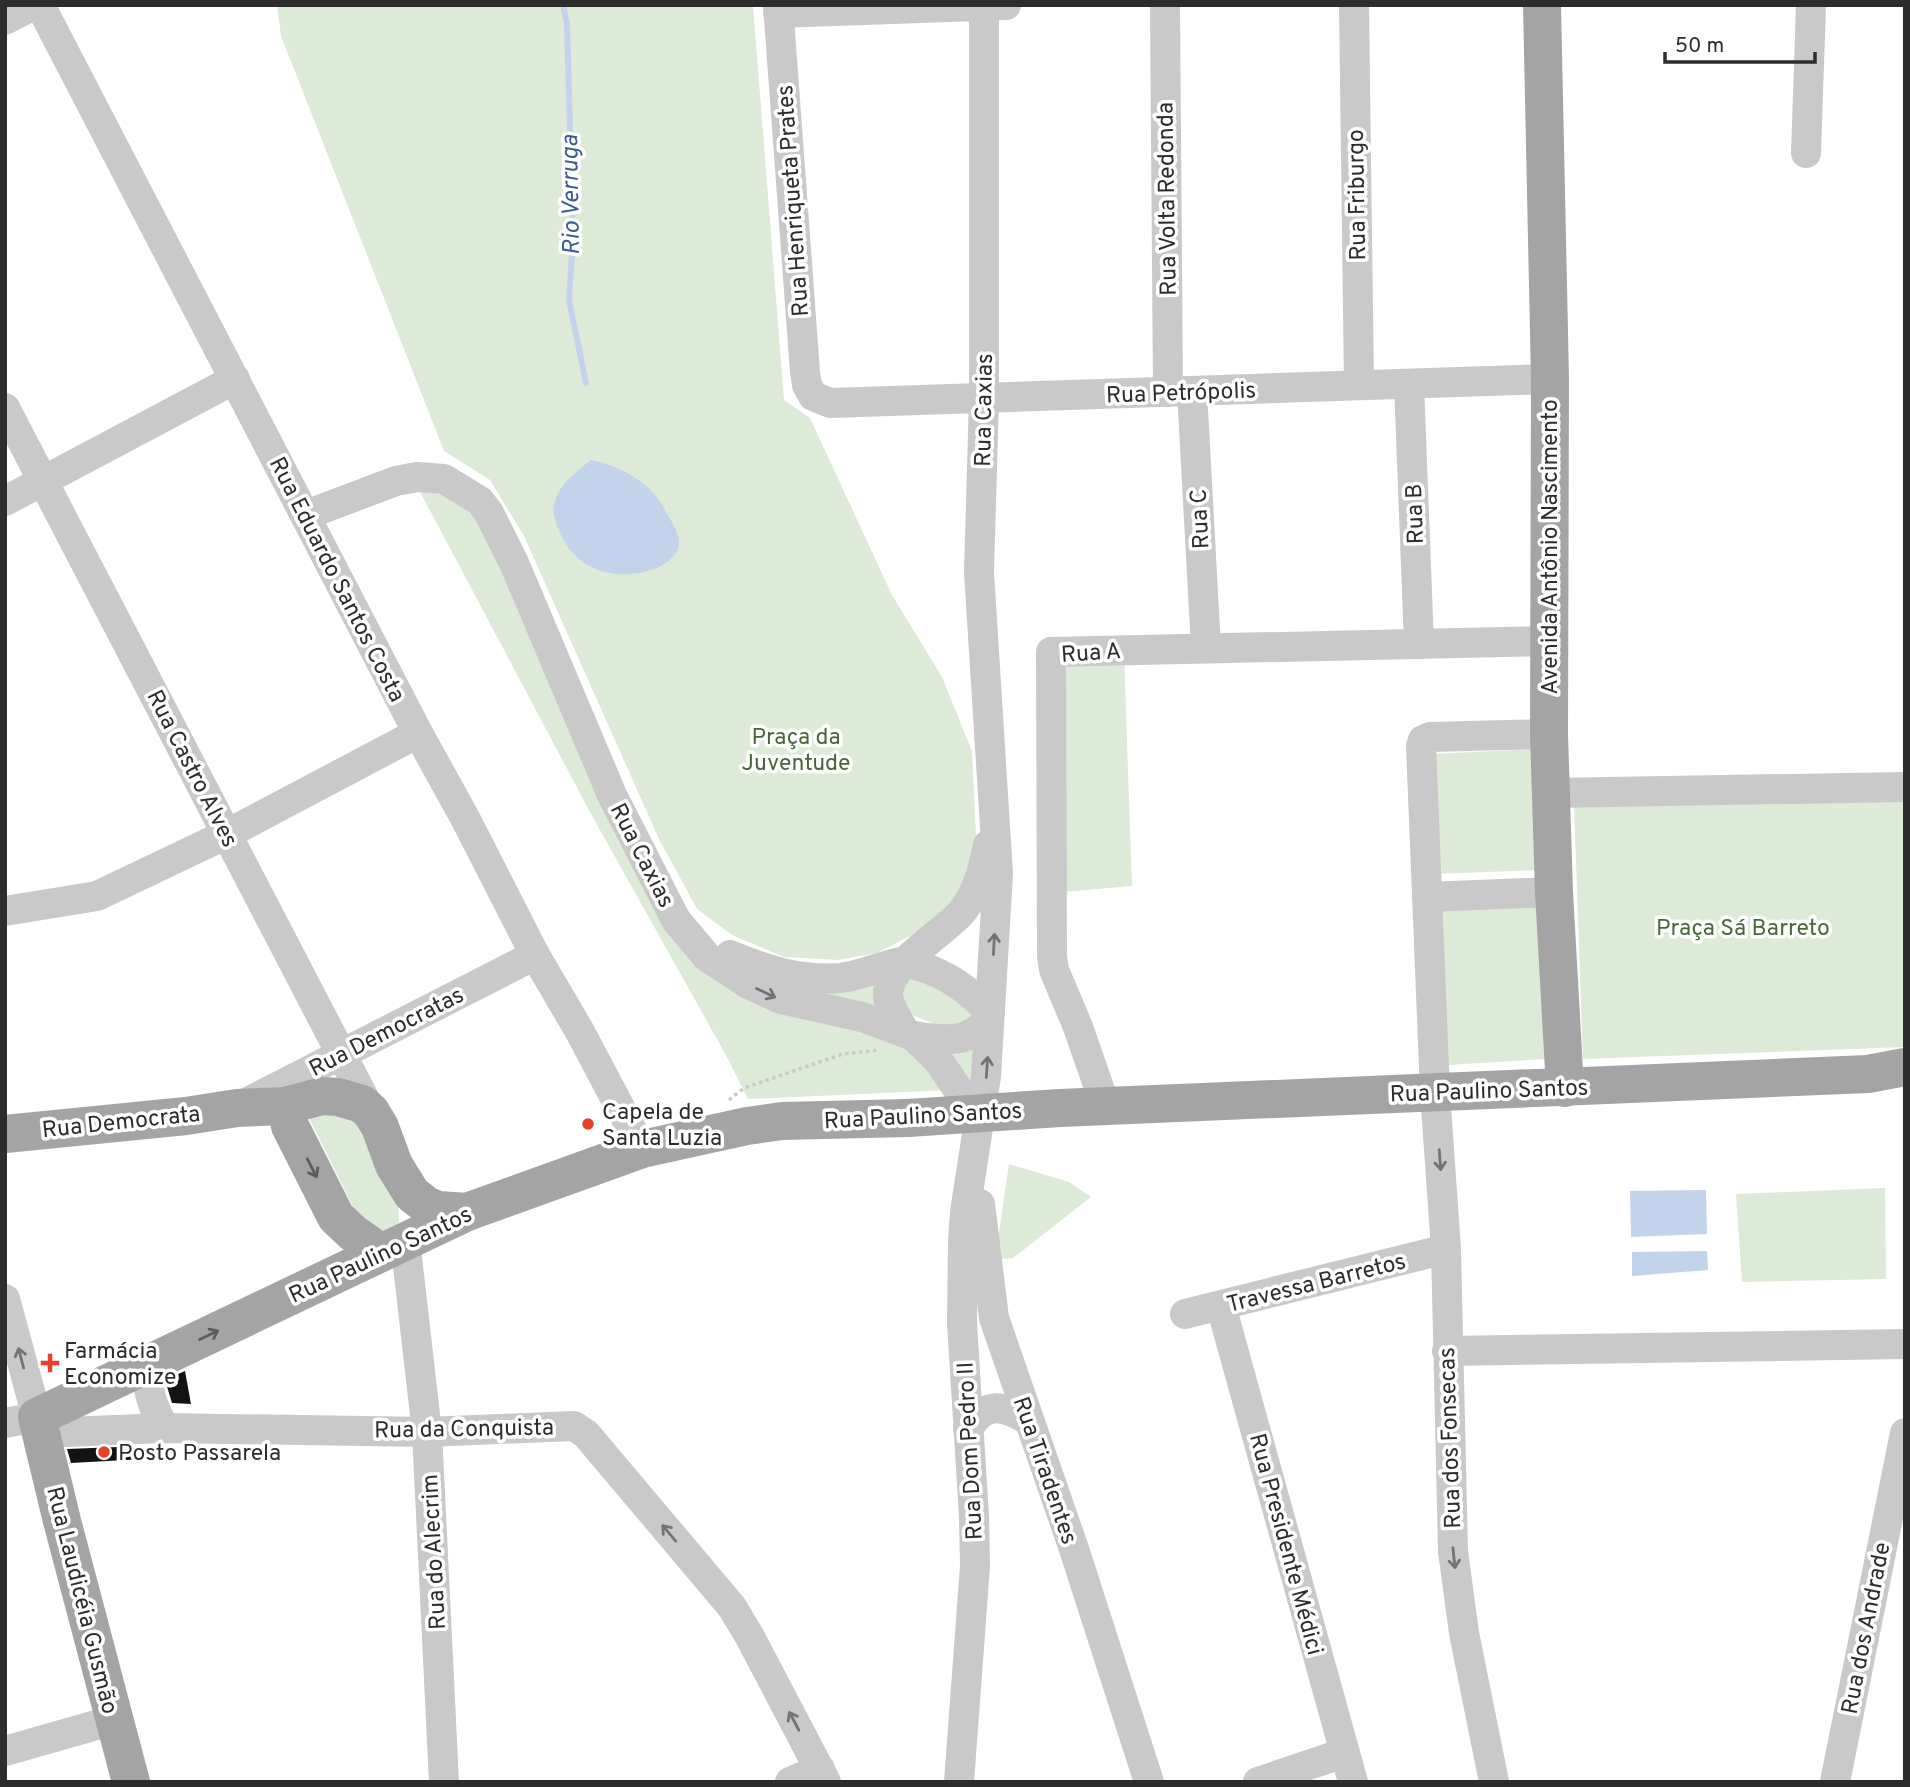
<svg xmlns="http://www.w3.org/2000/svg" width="1910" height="1787" font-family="Overpass,sans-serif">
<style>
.green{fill:#deead8}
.water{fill:#c3d3eb}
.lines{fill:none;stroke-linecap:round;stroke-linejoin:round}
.stream{stroke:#c3d3eb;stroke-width:6}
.building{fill:#131313}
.path{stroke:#c9c9c9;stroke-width:3.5;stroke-dasharray:3.5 3.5;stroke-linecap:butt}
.minor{stroke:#c9c9c9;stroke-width:30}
.major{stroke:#a4a4a4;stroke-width:38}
.major-bridge{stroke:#a4a4a4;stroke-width:38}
.oneway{stroke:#737373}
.oneway2{stroke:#5c5c5c}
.poi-dot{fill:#e94128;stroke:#fff;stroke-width:2.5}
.labels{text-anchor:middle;stroke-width:7;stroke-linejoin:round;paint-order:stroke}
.street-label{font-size:23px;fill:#2c2c2c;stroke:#fff}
.park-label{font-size:23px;fill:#456839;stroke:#fff}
.poi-label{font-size:23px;fill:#2c2c2c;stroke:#fff;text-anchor:start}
.water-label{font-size:24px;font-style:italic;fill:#395c8f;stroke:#fff}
</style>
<rect width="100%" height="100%" fill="#fff"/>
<g class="green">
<path d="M277 5H753L784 400 810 418 892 595 942 677 972 751 977 857 964 890 946 909 910 936 877 953 838 960 784 957 732 935 697 909 659 839 524 536 490 480 444 451 281 36Z"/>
<path d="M418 488 434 489 468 506 483 525 690 949 895 1032 950 1090 748 1099 727 1057 591 814Z"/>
<path d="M1124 653 1132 886 1064 892V665Z"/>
<path d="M1536 749 1540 870 1435 874 1430 754Z"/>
<path d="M1905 798V1047L1583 1059 1574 805Z"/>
<path d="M1538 905 1546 1059 1448 1065 1439 910Z"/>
<path d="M913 966 978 1008 972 1020 947 1029 914 1016 897 1002Z"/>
<path d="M755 971H877L879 1009 827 996Z"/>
<path d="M972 1043 978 1092 944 1046Z"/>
<path d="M310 1113 361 1115C379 1150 401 1185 399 1226L383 1236 353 1207 310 1120Z"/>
<path d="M1009 1164 1069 1182 1091 1197 1013 1258 995 1259Z"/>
<path d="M1885 1188 1886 1279 1742 1282 1736 1194Z"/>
</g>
<g class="water">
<path d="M591 460C618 465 651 482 664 508 669 518 679 531 679 542 679 553 670 561 661 566 625 583 579 575 561 535 557 526 552 515 554 505 558 485 576 472 591 460Z"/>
<path d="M1706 1190 1707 1234 1631 1237 1630 1191Z"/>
<path d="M1707 1251 1708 1270 1632 1276V1252Z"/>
</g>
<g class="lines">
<path class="stream" d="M563 5 567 24 573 236 569 300 586 383"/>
</g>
<g class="building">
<path d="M185 1371 191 1404 172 1403 165 1380Z"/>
<path d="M143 1446 144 1459 71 1463 67 1449Z"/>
</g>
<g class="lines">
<path class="path" d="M729 1100 744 1088 843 1054 879 1050"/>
<g class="minor">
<path d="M40 5 418 733 465 818 535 955 579 1030 642 1149"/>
<path d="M778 5 805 372 807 385 813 396 830 403 1550 379"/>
<path d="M1165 5 1168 392"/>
<path d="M1354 5 1359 385"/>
<path d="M778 13 1006 5"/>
<path d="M5 20 34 5"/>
<path d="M1806 153 1811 5"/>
<path d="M1409 384 1419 644"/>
<path d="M1192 391 1206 648"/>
<path d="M5 408 375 1119"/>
<path d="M5 501 235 379"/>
<path d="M306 515 396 481 417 477 444 479 480 501 489 513 514 563 612 795 676 920 707 957 748 984 781 999 862 1017 913 1036 938 1060 980 1122"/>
<path d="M1551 793 1905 787"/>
<path d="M1427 897 1554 892"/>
<path d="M5 911 97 896 227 834 418 733"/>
<path d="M730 955C766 970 800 981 840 978 860 976 878 967 897 963 905 961 911 964 919 966 949 975 968 990 990 1012"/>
<path d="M905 1032C899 1021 887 1005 888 992 892 962 940 935 960 914 977 895 983 869 988 845"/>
<path d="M913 1036C946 1040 965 1045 989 1020"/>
<path d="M1105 1105 1078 1027 1054 970 1052 956 1051 652 1549 641"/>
<path d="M240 1106 535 955"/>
<path d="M980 1204 994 1318 1074 1549 1149 1782"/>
<path d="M405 1240 427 1432 444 1782"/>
<path d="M5 1299 37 1417 5 1423"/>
<path d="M1221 1306 1353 1782"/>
<path d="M1185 1314 1446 1249"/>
<path d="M1447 1351 1905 1344"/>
<path d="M147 1365C147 1390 152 1407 165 1428"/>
<path d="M968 1429C985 1401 1002 1405 1028 1420"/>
<path d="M41 1433 165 1428 427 1432 574 1426 586 1434 732 1607 750 1637 826 1782"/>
<path d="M5 1751 114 1720"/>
<path d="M790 1782 820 1769"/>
<path d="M959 1782 975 1566 974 1516 962 1323 963 1242 965 1212 986 1076 998 874 979 572 984 399V5"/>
<path d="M1258 1782 1344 1753"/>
<path d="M1494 1782 1464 1633 1453 1551 1446 1249 1435 1092 1421 746 1423 740 1430 737 1549 734"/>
<path d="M1835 1782 1905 1433"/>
</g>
<g class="major">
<path d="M1542 5 1550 379 1549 734 1554 892 1565 1088"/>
<path d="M285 1106 290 1126 336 1217 353 1233 380 1252"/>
<path d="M1060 1108 1868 1074 1905 1067"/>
<path d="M5 1134 186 1116 237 1108 285 1106 322 1096 338 1097 362 1104 371 1112 380 1127 394 1165 412 1194 426 1205 438 1210 467 1212"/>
<path d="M131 1782 62 1521 37 1417 467 1212 642 1149 747 1126 782 1121 908 1118"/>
</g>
<path class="major-bridge" d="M908 1118 1060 1108"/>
</g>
<defs><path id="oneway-shaft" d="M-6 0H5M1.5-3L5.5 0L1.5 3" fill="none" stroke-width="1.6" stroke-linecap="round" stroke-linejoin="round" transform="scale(1.75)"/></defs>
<g class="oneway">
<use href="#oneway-shaft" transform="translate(994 944) rotate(-87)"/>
<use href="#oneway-shaft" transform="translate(766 993) rotate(25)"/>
<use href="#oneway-shaft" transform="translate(987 1067) rotate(-86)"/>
<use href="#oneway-shaft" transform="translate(1440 1160) rotate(86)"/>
<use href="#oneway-shaft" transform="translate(21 1358) rotate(-105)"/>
<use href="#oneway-shaft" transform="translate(669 1533) rotate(-130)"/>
<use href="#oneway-shaft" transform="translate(1454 1558) rotate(84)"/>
<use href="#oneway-shaft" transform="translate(794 1721) rotate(-118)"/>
</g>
<g class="oneway2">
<use href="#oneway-shaft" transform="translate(312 1168) rotate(63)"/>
<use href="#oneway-shaft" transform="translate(209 1335) rotate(-26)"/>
</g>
<g class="poi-dot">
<circle cx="588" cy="1124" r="7"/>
<path d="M46.5 1352.5h7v7h7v7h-7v7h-7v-7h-7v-7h7z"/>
<circle cx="104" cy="1452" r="7"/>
</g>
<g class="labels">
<g class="street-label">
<text transform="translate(1356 195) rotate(-91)" y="8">Rua Friburgo</text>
<text transform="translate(1166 199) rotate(-91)" y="8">Rua Volta Redonda</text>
<text transform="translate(792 201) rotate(-94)" y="8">Rua Henriqueta Prates</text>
<text transform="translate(1181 392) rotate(-2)" y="8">Rua Petrópolis</text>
<text transform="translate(983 410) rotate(-89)" y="8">Rua Caxias</text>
<text transform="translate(1414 514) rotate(-92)" y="8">Rua B</text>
<text transform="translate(1199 519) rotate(-93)" y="8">Rua C</text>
<text transform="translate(1549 547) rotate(-90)" y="8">Avenida Antônio Nascimento</text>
<text transform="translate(338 579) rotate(63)" y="8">Rua Eduardo Santos Costa</text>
<text transform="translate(1091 652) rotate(-4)" y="8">Rua A</text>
<text transform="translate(193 768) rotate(63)" y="8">Rua Castro Alves</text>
<text transform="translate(643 855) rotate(63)" y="8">Rua Caxias</text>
<text transform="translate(386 1031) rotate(-27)" y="8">Rua Democratas</text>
<text transform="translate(1489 1090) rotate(-2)" y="8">Rua Paulino Santos</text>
<text transform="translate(923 1115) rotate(-3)" y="8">Rua Paulino Santos</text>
<text transform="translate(121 1121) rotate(-6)" y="8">Rua Democrata</text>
<text transform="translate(380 1254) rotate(-25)" y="8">Rua Paulino Santos</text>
<text transform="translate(1316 1282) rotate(-14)" y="8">Travessa Barretos</text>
<text transform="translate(464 1428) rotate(-1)" y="8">Rua da Conquista</text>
<text transform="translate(1449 1438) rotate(-92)" y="8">Rua dos Fonsecas</text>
<text transform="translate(969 1451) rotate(-93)" y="8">Rua Dom Pedro II</text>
<text transform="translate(1046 1470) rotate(71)" y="8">Rua Tiradentes</text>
<text transform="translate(1287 1544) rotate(75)" y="8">Rua Presidente Médici</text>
<text transform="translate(433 1552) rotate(-93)" y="8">Rua do Alecrim</text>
<text transform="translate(83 1600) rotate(76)" y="8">Rua Laudicéia Gusmão</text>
<text transform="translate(1865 1628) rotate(-79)" y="8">Rua dos Andrade</text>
</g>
<g class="park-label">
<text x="796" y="744">Praça da<tspan x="796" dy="26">Juventude</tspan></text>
<text x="1743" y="935">Praça Sá Barreto</text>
</g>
<g class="poi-label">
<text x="602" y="1119">Capela de<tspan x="602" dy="26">Santa Luzia</tspan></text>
<text x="64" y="1358">Farmácia<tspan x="64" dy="26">Economize</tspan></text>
<text x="118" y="1460">Posto Passarela</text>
</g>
<g class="water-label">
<text transform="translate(570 195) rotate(-91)" y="8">Rio Verruga</text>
</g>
</g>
<rect width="1910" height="1787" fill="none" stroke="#2c2c2c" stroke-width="14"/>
<path d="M1665 52v10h150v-10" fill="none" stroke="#2c2c2c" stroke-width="3.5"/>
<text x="1675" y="52" font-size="21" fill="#2c2c2c" stroke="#ffffff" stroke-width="5" paint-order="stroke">50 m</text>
</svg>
